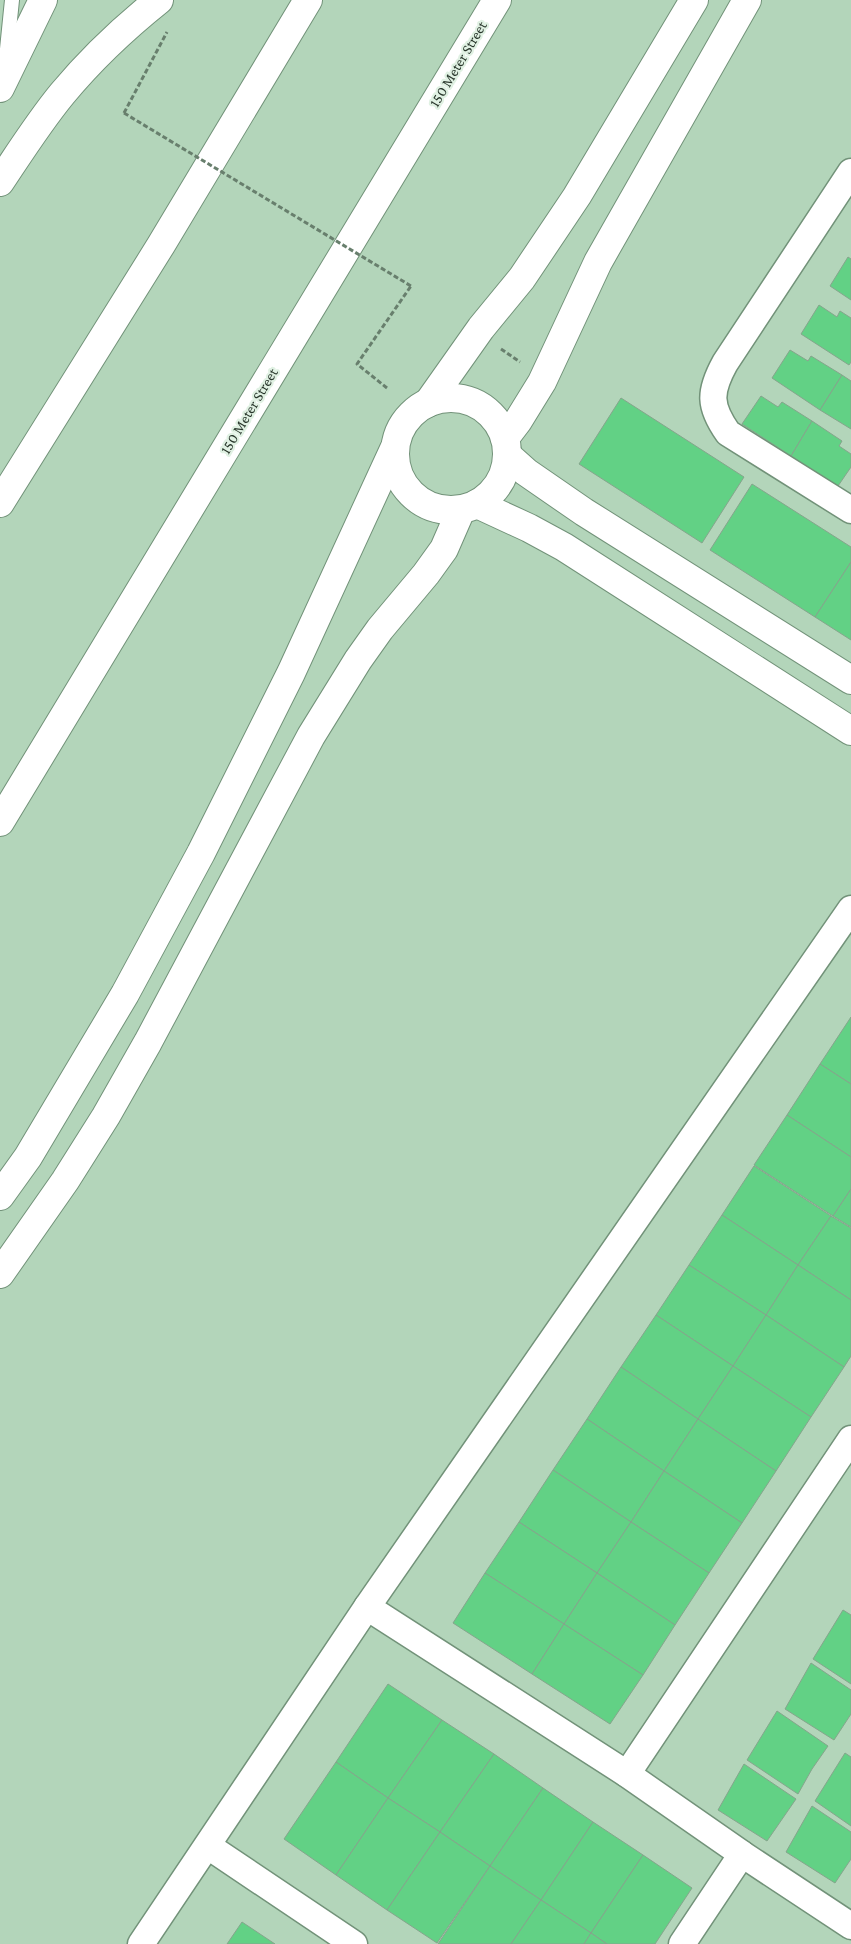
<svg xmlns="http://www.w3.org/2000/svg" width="851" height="1944" font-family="'Crimson Pro',serif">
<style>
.building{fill:#62d185;stroke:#85a58c}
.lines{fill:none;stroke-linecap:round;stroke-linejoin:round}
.lane-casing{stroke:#729279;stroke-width:16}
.street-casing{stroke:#729279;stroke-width:29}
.secondary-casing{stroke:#729279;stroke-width:30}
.highway-casing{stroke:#729279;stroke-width:30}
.path{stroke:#687f6d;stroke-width:3;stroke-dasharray:5 2.5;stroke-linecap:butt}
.lane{stroke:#fff;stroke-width:14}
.street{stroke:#fff;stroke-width:26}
.secondary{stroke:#fff;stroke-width:28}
.highway{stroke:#fff;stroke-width:28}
.path-bridge{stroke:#687f6d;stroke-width:3;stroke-dasharray:5 2.5;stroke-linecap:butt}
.labels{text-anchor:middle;stroke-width:4.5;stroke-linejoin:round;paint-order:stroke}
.street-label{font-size:15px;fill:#27352a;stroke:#e0f1e3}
</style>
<rect width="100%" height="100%" fill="#b3d5ba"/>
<g class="building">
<path d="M848 257 851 259V300L830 286Z"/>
<path d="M819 305 837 317 840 311 851 318V362L849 365 801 334Z"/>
<path d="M790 350 808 361 811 356 842 375 820 410 772 378Z"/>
<path d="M842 375 851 381V429L820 410Z"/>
<path d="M761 396 778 407 782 402 812 421 791 456 742 424Z"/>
<path d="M621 398 744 477 702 543 579 464Z"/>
<path d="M812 421 842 441 839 446 851 454V467L838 486 791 456Z"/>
<path d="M752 484 851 547V562L815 617 710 550Z"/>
<path d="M851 562V640L815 617Z"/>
<path d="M851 1017V1084L820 1064Z"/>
<path d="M820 1064 851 1084V1157L787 1115Z"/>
<path d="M787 1115 851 1157V1189L833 1216 754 1165Z"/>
<path d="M754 1166 831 1216 798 1265 722 1215Z"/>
<path d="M851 1189V1227L833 1216Z"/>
<path d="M722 1215 798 1265 766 1315 689 1265Z"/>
<path d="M831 1216 851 1228V1300L798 1265Z"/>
<path d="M689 1265 766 1315 733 1366 656 1315Z"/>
<path d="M798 1265 851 1300V1356L844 1367 766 1315Z"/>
<path d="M656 1315 733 1366 698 1419 621 1367Z"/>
<path d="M766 1315 844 1367 811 1417 733 1366Z"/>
<path d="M733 1366 811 1417 776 1471 698 1419Z"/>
<path d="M621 1367 698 1419 664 1471 587 1419Z"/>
<path d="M587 1419 664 1471 631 1522 553 1470Z"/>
<path d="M698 1419 776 1471 742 1523 664 1471Z"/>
<path d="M553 1470 631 1522 597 1573 519 1522Z"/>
<path d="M664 1471 742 1523 709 1573 631 1522Z"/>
<path d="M519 1522 597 1573 564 1624 485 1573Z"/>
<path d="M631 1522 709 1573 675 1625 597 1573Z"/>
<path d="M485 1573 564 1624 532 1674 453 1623Z"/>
<path d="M597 1573 675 1625 643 1675 564 1624Z"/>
<path d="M843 1610 851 1615V1684L813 1659Z"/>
<path d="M564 1624 643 1675 610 1724 532 1674Z"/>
<path d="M811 1663 851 1690V1714L834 1740 785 1709Z"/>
<path d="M388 1684 442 1720 388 1798 336 1762Z"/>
<path d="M777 1711 828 1746 812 1769 798 1794 747 1760Z"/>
<path d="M442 1720 494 1754 440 1832 388 1798Z"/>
<path d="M845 1753 851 1757V1826L815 1801Z"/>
<path d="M494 1754 543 1788 490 1866 440 1832Z"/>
<path d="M336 1762 388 1798 336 1875 284 1839Z"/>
<path d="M744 1764 796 1799 767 1841 718 1810Z"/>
<path d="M543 1788 593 1822 541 1900 490 1866Z"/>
<path d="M388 1798 440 1832 387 1910 336 1875Z"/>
<path d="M812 1806 851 1832V1859L835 1883 786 1852Z"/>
<path d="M593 1822 643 1855 591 1933 541 1900Z"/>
<path d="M440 1832 490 1866 437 1943 387 1910Z"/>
<path d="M643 1855 692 1888 655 1944H607L591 1933Z"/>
<path d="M490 1866 541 1900 511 1944H438Z"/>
<path d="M541 1900 591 1933 584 1944H511Z"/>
<path d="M242 1922 275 1944H227Z"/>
<path d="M591 1933 607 1944H584Z"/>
</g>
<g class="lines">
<g class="lane-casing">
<path id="lane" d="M6 59 12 0"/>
</g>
<g class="street-casing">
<g id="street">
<path d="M851 172 725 363C709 392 709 406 728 433L851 510"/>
<path d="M367 1607 627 1774 742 1854 851 1926"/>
<path d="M627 1774 851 1439"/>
<path d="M208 1846 354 1944"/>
<path d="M141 1944 367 1607 851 909"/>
<path d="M682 1944 742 1854"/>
</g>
</g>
<g class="secondary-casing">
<g id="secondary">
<path d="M0 88 43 0"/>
<path d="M0 182C20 152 39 122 62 94 91 59 124 28 159 0"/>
<circle cx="451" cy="454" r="56"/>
<path d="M428 403 481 328 522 278 577 196 694 0"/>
<path d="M505 438 518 421 542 382 598 262 747 0"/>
<path d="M507 455 526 472 584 512 851 680"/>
<path d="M477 504 529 528 564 547 851 731"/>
<path d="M0 1196 28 1157 125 994 201 853 291 673 394 449"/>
<path d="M0 1274 65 1181 106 1116 148 1042 311 736 358 660 380 629 426 574 444 549 461 510"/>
</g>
</g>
<g class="highway-casing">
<g id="highway">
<path d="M0 503 161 245 308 0"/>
<path d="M0 822 497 0"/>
</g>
</g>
<g class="path">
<path d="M124 113 167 32"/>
<path d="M501 349 520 362"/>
<path d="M387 388 357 364 411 286"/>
</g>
<use href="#lane" class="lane"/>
<use href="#street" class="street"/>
<use href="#secondary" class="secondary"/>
<use href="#highway" class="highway"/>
<path class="path-bridge" d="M124 113 411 286"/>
</g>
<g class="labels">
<g class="street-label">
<text transform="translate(458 64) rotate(-59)" y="5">150 Meter Street</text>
<text transform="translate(249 411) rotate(-59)" y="5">150 Meter Street</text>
</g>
</g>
</svg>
